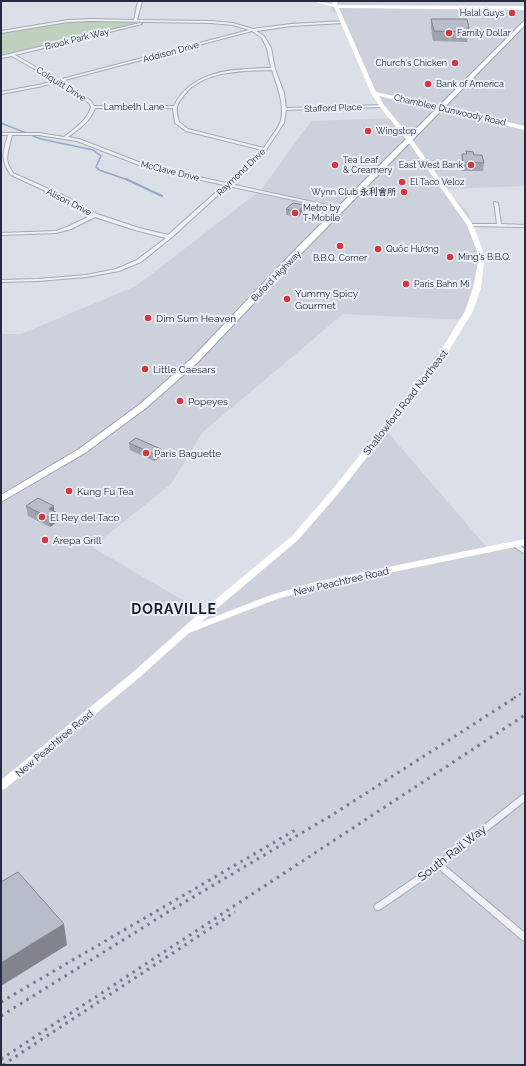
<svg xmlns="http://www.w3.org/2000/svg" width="526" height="1066" font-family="Raleway,'Noto Sans SC',sans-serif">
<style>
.built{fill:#cdd1dc}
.green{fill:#bfd1bc}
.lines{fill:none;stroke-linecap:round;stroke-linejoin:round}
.stream-far1{stroke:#93a9ca;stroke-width:1.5}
.stream{stroke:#93a9ca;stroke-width:2}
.street-casing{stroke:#a4a9b4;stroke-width:2}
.primary-casing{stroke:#9aa2b3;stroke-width:2}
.street{fill:#eef0f5;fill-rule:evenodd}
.secondary{fill:#fff;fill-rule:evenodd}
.primary{fill:#fff;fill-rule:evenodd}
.rail-far1{stroke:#747c91;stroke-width:2.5;stroke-dasharray:2 4;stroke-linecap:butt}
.rail{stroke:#747c91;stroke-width:3;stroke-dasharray:2.5 5;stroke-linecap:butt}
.wall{fill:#9ea3ae}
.shaded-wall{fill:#81848d}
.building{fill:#b8bdca;stroke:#81848d}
.poi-dot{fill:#d63640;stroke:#eaeef5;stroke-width:1.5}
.labels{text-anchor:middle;stroke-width:4;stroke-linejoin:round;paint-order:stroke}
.far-poi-label{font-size:9px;fill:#242b3e;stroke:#eaeef5;text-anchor:start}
.far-street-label{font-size:9px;fill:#242b3e;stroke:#eaeef5}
.poi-label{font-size:10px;fill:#242b3e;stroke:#eaeef5;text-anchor:start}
.street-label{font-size:10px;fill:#242b3e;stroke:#eaeef5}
.near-street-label{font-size:12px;fill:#242b3e;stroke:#eaeef5}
.district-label{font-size:14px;font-weight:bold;letter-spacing:1px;fill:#171d2e;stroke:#eaeef5}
</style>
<rect width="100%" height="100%" fill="#dbdfe7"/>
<path class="built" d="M317 1H525V186L445 189 468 212 480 257 467 320 343 314 203 432 171 484 92 547 191 605 190 617 196 620 300 530 385 429 490 551 525 540V1065H1V334H21L136 286 261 190 311 121 392 118 374 93 345 21 331 10V6Z"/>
<path class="green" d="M85 21 133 22 131 26 1 56V33L64 22Z"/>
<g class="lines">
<path class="stream-far1" d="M1 123 41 139 93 150 101 156 96 167 99 170 128 180"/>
<path class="stream" d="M126 179 162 196"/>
<g class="street-casing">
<g id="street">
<path d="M138 1H142L137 20 211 21 233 23 253 29 291 24 344 21V23H343L291 26 256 31 264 36 271 48 275 69 284 93 286 108 382 105 384 106 383 107 286 110 284 123 266 150 230 184 341 208 343 209 341 210 228 186 171 238 141 262 119 271 86 277 38 281 1 282V280L38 279 86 275 116 269 137 260 166 238 135 230 95 217 71 229 56 233 1 235V233L56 231 67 227 92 215 67 201 11 175C0 159 3 153 8 135H1V133H39L64 137C75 128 87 121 91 107L89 103 57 82 38 87 1 94V92L38 85 55 81 12 56 1 58V56L140 23 142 24 15 55 58 80 249 30 233 25 211 23 91 21 68 22 1 33V31L68 20 91 19 134 20ZM252 31 262 38 267 48 271 68C235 69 192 69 174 106H94L91 101 61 81ZM272 70C277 86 286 107 280 123 277 130 268 141 264 148L188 129 179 122C178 118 176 112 177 107 178 102 182 98 185 94 205 70 243 71 272 70ZM95 108H173L175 123 186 131 262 150 226 183 149 166 79 139 68 137C79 129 90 122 95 108ZM12 135H39L77 141 147 168 224 185 168 235 139 228 97 214 71 199 13 173 8 164 7 159 8 151Z"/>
<path d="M494 202 498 203 501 224 525 225V227L468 226V225L470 224H497Z"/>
<path d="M515 543 525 549V554L513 546 512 545Z"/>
<path d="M525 794V801L444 865 525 933V941L522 940 439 869 381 909 378 910 375 909 374 907 375 905 436 863 522 795Z"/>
</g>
</g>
<g class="primary-casing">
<path id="primary" d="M525 20V25L295 260 197 363 146 408 85 453 1 502V495L79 449 140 404 191 359 289 256Z"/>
</g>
<use href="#street" class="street"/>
<path class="secondary" d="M312 1 333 4 332 1H336L338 5 525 6V10L339 8 376 92 525 126V130L379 96 384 105 411 138 473 225 483 251 484 262 481 288 473 311 440 365 338 494 298 540 201 622 271 595 315 582 525 539V545L316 588 277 599 189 633 140 677 5 789 1 790V780L132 673 203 610 292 536 332 490 434 362 465 311 473 288 478 262 477 251 467 225 407 140 380 107 371 93 334 7Z"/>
<use href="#primary" class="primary"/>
<path class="rail-far1" d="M514 698 525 691"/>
<g class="rail">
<path d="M1 1002 297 829"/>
<path d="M1 1016 168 912 332 815 516 697"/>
<path d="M1 1059 525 715"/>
<path d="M3 1065 235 912"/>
</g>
</g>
<g class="wall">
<path d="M431 19 469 28 467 42 433 41 431 28Z"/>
<path d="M466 151 474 155 484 163 483 171H462L461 163 462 154H466Z"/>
<path d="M286 209 304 211 298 217 286 215Z"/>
<path d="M129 443 162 456 154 461 130 450Z"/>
<path d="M26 506 54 511 57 522 50 527 28 516Z"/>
</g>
<g class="shaded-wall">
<path d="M304 205V211L298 217V212Z"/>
<path d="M161 449 162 456 154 461V454Z"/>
<path d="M54 506V513L56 512 57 522 50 527 48 517 49 509Z"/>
<path d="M64 924 67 945 1 986V963Z"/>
</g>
<g class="building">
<path d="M431 19H467L469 28H467L468 32 434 31Z"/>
<path d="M466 151 473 152 474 155H482L484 163 463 162 462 154H467Z"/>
<path d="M293 203 304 205 298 212 286 209Z"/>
<path d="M136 438 161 449 154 454 129 443Z"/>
<path d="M38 498 54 506 49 509 56 512 48 517 26 506Z"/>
<path d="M18 872 64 924 1 963V882Z"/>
</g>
<g class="poi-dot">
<circle cx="512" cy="13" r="4"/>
<circle cx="449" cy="33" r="4"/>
<circle cx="455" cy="63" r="4"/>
<circle cx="428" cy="84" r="4"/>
<circle cx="368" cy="131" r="4"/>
<circle cx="335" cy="165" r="4"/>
<circle cx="471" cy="165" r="4"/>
<circle cx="402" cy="182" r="4"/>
<circle cx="404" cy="192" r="4"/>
<circle cx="295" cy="213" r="4"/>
<circle cx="340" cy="246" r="4"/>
<circle cx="378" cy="249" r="4"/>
<circle cx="450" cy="257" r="4"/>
<circle cx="406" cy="284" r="4"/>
<circle cx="287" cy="299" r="4"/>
<circle cx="148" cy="318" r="4"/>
<circle cx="145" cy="369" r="4"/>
<circle cx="180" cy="401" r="4"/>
<circle cx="146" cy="453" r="4"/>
<circle cx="69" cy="491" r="4"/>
<circle cx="42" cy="517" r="4"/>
<circle cx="45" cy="540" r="4"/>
</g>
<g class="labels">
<g class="far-poi-label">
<text x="504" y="16" text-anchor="end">Halal Guys</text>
<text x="457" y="36">Family Dollar</text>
<text x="447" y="66" text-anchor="end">Church's Chicken</text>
<text x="436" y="87">Bank of America</text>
<text x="376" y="134">Wingstop</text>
<text x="343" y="163">Tea Leaf<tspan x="343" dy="10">&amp; Creamery</tspan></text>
<text x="463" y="168" text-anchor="end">East West Bank</text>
<text x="410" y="185">El Taco Veloz</text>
<text x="396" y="195" text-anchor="end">Wynn Club 永利會所</text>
<text x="303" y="211">Metro by<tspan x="303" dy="10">T-Mobile</tspan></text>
<text x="386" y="252">Quốc Hương</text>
<text x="458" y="260">Ming's B.B.Q.</text>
<text x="340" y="261" text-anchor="middle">B.B.Q. Corner</text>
<text x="414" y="287">Paris Bahn Mi</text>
</g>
<g class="far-street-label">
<text transform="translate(77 39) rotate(-14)" y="3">Brook Park Way</text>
<text transform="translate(171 52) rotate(-15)" y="3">Addison Drive</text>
<text transform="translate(61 84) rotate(32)" y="3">Colquitt Drive</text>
<text x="134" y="110">Lambeth Lane</text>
<text transform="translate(333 108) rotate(-2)" y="3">Stafford Place</text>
<text transform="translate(450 110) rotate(13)" y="3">Chamblee Dunwoody Road</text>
<text transform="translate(170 171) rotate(14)" y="3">McClave Drive</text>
<text transform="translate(241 172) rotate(-44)" y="3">Raymond Drive</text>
<text transform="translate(69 202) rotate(27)" y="3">Alison Drive</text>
<text transform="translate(276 276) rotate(-46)" y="3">Buford Highway</text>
</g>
<g class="poi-label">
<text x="295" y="297">Yummy Spicy<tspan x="295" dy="12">Gourmet</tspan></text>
<text x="156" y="322">Dim Sum Heaven</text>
<text x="153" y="373">Little Caesars</text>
<text x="188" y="405">Popeyes</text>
<text x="154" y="457">Paris Baguette</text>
<text x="77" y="495">Kung Fu Tea</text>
<text x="50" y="521">El Rey del Taco</text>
<text x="53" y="544">Arepa Grill</text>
</g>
<g class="street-label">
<text transform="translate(405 402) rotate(-52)" y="4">Shallowford Road Northeast</text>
<text transform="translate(341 581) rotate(-13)" y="4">New Peachtree Road</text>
<text transform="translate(54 743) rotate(-40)" y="4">New Peachtree Road</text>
</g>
<g class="near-street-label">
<text transform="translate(452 853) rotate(-38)" y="4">South Rail Way</text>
</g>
<g class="district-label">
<text x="174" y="614">DORAVILLE</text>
</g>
</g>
<rect width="526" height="1066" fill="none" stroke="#242b3e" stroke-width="4"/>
</svg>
